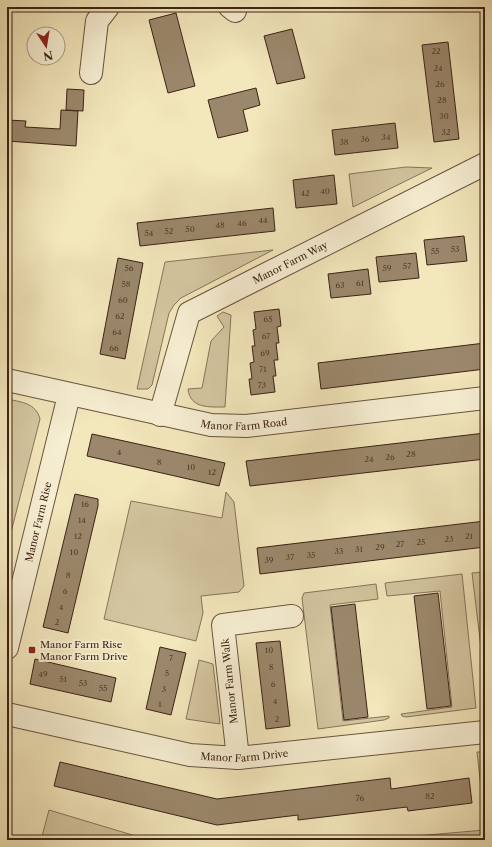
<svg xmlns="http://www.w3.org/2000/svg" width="492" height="847" font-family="'Libre Caslon Text',serif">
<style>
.green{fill:#d4c6a0;stroke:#88745a}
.building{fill:#9b886c;stroke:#3c2215}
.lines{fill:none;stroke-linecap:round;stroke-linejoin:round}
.minor-casing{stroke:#6a533f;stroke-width:24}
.minor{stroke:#f7efd3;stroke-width:22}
.poi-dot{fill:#8f2418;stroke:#f7efd3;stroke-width:1.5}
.labels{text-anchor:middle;stroke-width:4;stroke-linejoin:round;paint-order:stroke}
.number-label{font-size:8px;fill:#543c2b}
.street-label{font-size:10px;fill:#3c2215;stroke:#f7efd3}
.poi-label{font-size:10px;fill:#3c2215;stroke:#f7efd3;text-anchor:start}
</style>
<rect width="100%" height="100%" fill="#f3e7bc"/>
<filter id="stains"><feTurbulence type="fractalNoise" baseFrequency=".005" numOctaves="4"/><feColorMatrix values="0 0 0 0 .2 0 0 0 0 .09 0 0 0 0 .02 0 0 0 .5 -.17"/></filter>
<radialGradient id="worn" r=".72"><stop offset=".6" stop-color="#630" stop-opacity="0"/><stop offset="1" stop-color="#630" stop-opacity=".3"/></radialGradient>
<g class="green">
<path d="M406 167 432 168 353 207 349 174Z"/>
<path d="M273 250 181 298 174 305 169 313 152 385 148 389H137L165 262Z"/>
<path d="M223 312 231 315 225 407C210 407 190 409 188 389L202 388 211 341 224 327 217 316Z"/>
<path d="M7 399C21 402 36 403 40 419L7 548Z"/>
<path d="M226 492 234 502 244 586 239 592 201 596 203 613 196 641 104 619 131 501 222 518Z"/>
<path d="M485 572V681L472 573Z"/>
<path d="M462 574 476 708 406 717 402 716 401 714 452 707 440 591 387 596 385 583Z"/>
<path d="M376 584 378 599 330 605 343 721 389 716V718L384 720 318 729 302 598 304 593Z"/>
<path d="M199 660 213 664 220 724 186 719Z"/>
<path d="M477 752H485V828V825Z"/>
<path d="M49 810 149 840H41Z"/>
<path d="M485 830V840H369Z"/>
</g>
<g class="building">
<path d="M176 13 195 86 168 93 149 20Z"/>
<path d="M292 29 305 78 277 84 264 36Z"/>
<path d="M448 42 459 139 434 142 422 45Z"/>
<path d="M256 88 260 105 243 110 248 131 218 138 208 100Z"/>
<path d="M67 89 84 90 83 111 66 110Z"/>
<path d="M61 110 78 111 76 146 7 141V120L26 121 25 127 60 129Z"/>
<path d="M395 123 398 148 335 155 332 130Z"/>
<path d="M334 175 337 204 296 208 293 180Z"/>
<path d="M273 208 275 231 140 246 137 223Z"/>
<path d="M464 236 467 261 427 265 424 240Z"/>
<path d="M416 253 419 278 379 282 376 257Z"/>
<path d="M118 258 143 263 125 359 100 354Z"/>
<path d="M368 269 371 294 331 298 328 274Z"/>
<path d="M279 309 281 326 277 327 279 343H276L278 360H274L276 376H273L275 392 251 395 249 379H252L250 363 254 362 252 346H255L253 330 256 329 254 312Z"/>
<path d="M485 343V369L321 389 318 363Z"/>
<path d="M485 433V459L250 486 246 461Z"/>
<path d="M92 434 225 463 219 486 87 456Z"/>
<path d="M75 494 98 499V506L68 633 43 627Z"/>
<path d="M485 521V547L260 574 257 548Z"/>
<path d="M438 593 451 706 427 709 414 596Z"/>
<path d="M355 604 368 717 344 720 331 607Z"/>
<path d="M280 641 290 726 266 729 256 643Z"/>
<path d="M160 647 186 653 171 715 146 709Z"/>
<path d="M35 659 116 678 111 702 30 684Z"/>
<path d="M60 762 217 799 390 778 391 789 469 778 472 803 408 811 407 807 298 820V815L217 825 54 786Z"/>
</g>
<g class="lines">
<g class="minor-casing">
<g id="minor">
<path d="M230 7 235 11"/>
<path d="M91 73 97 21 108 7"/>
<path id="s1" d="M7 380 211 425 246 426 485 398"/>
<path id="s2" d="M160 415 189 313 485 164"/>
<path id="s3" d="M7 648 69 395"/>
<path id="s4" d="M7 714 190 755 238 758 485 732"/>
<path d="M238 758 223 625 292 616"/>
</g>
</g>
<use href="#minor" class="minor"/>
</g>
<rect class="poi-dot" x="28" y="646" width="8" height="8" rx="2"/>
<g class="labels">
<g class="number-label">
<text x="436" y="54">22</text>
<text x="438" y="71">24</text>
<text x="440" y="87">26</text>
<text x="442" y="103">28</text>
<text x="444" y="119">30</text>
<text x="446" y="135">32</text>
<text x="386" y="140">34</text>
<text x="365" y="142">36</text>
<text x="344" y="145">38</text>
<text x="325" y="194">40</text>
<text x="305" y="196">42</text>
<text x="263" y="223">44</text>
<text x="242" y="226">46</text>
<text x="220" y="228">48</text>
<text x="190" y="232">50</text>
<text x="169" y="234">52</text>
<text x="149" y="236">54</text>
<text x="455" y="252">53</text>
<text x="435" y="254">55</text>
<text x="407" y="269">57</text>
<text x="129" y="271">56</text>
<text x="387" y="271">59</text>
<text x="360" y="286">61</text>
<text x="126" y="287">58</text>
<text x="340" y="288">63</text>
<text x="123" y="303">60</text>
<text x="120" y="319">62</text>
<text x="268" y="322">65</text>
<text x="117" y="335">64</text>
<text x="266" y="339">67</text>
<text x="114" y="351">66</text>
<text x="265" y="356">69</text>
<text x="263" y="372">71</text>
<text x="262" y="388">73</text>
<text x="119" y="455">4</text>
<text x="411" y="457">28</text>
<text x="390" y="460">26</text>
<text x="369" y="462">24</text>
<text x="159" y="465">8</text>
<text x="191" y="470">10</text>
<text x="212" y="475">12</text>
<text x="85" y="507">16</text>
<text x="82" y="523">14</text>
<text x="78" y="539">12</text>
<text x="469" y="539">21</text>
<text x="449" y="542">23</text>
<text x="421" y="545">25</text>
<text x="400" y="547">27</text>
<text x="380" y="550">29</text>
<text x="359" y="552">31</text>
<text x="339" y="554">33</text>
<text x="74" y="555">10</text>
<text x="311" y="558">35</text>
<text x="290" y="560">37</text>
<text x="269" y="563">39</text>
<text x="68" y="578">8</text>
<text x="65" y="594">6</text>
<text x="61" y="610">4</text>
<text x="57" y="625">2</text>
<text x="269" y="653">10</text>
<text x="171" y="661">7</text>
<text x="271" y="670">8</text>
<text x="167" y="676">5</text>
<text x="43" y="677">49</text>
<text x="63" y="682">51</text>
<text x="83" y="686">53</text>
<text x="273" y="687">6</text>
<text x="103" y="691">55</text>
<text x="164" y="692">3</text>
<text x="275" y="704">4</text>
<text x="160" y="707">1</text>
<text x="277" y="722">2</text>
<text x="430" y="799">82</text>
<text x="360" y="801">76</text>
</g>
<g class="street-label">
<text dy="4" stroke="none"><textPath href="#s2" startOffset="219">Manor Farm Way</textPath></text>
<text dy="4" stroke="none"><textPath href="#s1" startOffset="242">Manor Farm Road</textPath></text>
<text dy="4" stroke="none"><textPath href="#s3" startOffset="130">Manor Farm Rise</textPath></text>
<text transform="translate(229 681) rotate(-96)" y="4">Manor Farm Walk</text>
<text dy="4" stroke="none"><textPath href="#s4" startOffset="242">Manor Farm Drive</textPath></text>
</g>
<g class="poi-label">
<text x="40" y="648">Manor Farm Rise<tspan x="40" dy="12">Manor Farm Drive</tspan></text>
</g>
</g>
<rect width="492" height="847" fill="none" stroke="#f3e7bc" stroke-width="24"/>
<rect x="8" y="8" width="476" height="831" fill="none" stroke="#3c2215" stroke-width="2"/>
<rect x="12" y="12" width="468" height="823" fill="none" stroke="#3c2215"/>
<g transform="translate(46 46) rotate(168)"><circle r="19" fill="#f7efd3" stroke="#ac9d87"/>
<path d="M0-3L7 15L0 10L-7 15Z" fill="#8f2418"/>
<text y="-6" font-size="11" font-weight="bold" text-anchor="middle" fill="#3c2215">N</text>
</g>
<rect width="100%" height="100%" filter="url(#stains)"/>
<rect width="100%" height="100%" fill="url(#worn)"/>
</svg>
